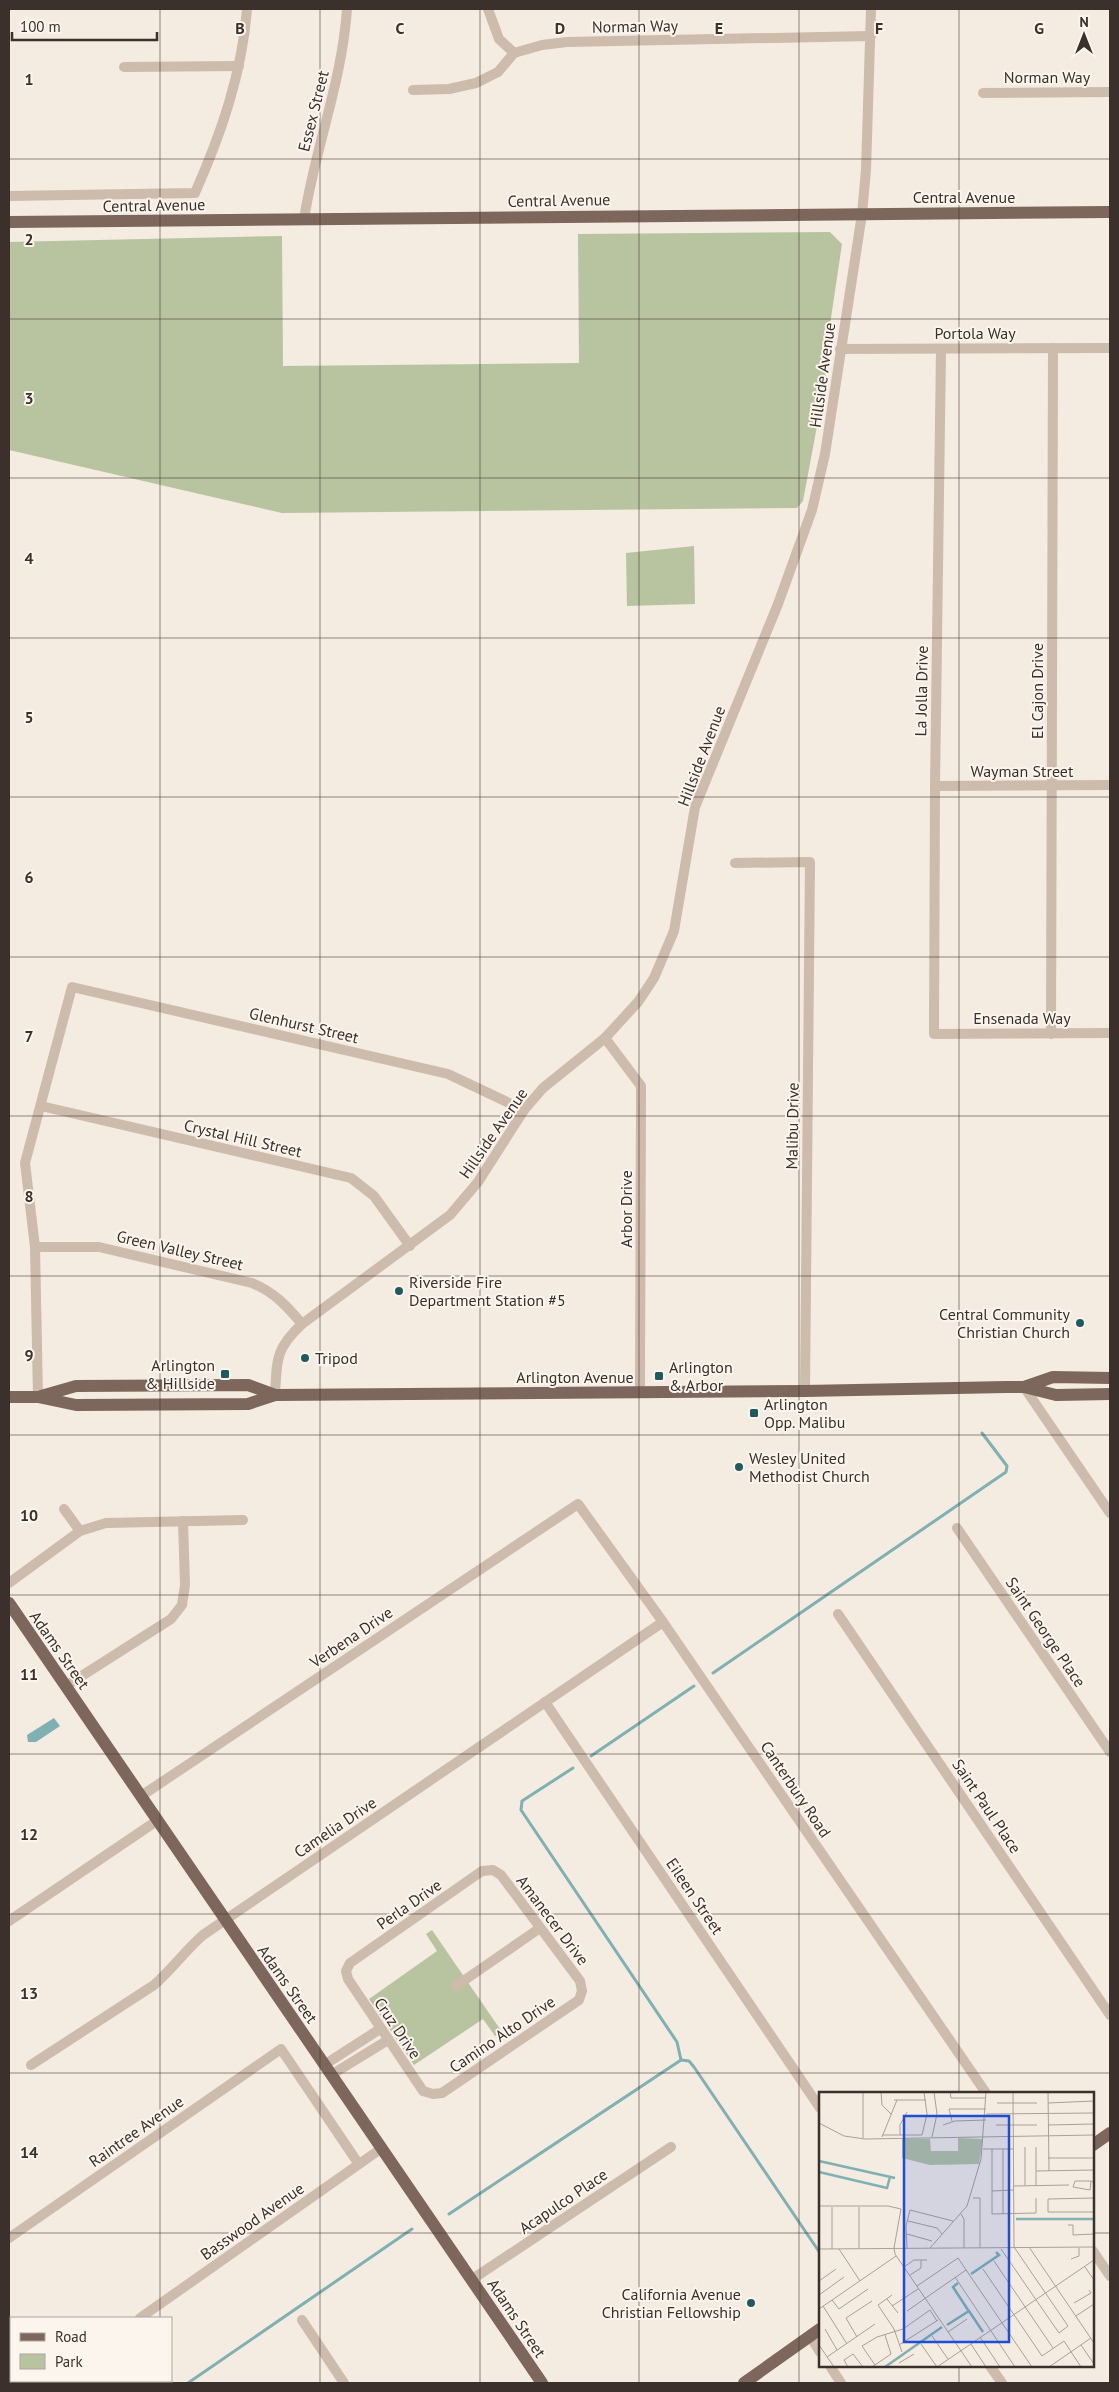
<svg xmlns="http://www.w3.org/2000/svg" width="1119" height="2392" font-family="'PT Sans',sans-serif">
<style>
.green{fill:#b8c4a0}
.water{fill:#7fb0b2}
.lines{fill:none;stroke-linecap:round;stroke-linejoin:round}
.stream{stroke:#7fb0b2;stroke-width:3}
.minor{stroke:#cdbbac;stroke-width:10}
.major{stroke:#7d675c;stroke-width:12}
.grid{fill:none;stroke:#3b302b;stroke-width:1;stroke-opacity:0.55}
.poi-dot{fill:#1f5a5e;stroke:#fbf5ee;stroke-width:2}
.labels{text-anchor:middle;stroke-width:4;stroke-linejoin:round;paint-order:stroke}
.street-label{font-size:16px;fill:#3b302b;stroke:#fbf5ee}
.poi-label{font-size:16px;fill:#3b302b;stroke:#fbf5ee;text-anchor:start}
.inset-river{fill:none;stroke:#7fb0b2;stroke-width:2.5}
.inset-road{fill:none;stroke:#aaa098;stroke-width:1}
.view{fill:#1d4ed8;fill-opacity:0.15;stroke:#1d4ed8;stroke-width:2.5}
.inset-edge{fill:none;stroke:#3b302b;stroke-width:2.5}
.grid-label{font-size:16px;text-anchor:middle;font-weight:bold;fill:#3b302b;stroke:#fbf5ee;stroke-width:4;stroke-linejoin:round;paint-order:stroke}
</style>
<rect width="100%" height="100%" fill="#f4ebe1"/>
<g class="green">
<path d="M830 232 842 244 824 365 826 378 803 501 797 508 282 513 9 450V242L282 236 283 366 579 363 578 234Z"/>
<path d="M694 546 695 604 627 606 626 553Z"/>
<path d="M432 1930 502 2032 495 2036 483 2019 414 2065 369 1999 437 1951 426 1934Z"/>
</g>
<path class="water" d="M54 1718 60 1726 36 1742H28L27 1735Z"/>
<g class="lines">
<g class="stream">
<path d="M713 1673 1006 1472 1007 1466 982 1433"/>
<path d="M591 1756 694 1686"/>
<path d="M573 1768 522 1801 521 1810 677 2042 681 2060"/>
<path d="M449 2214 681 2060 689 2061 694 2067 820 2253"/>
<path d="M188 2383 412 2229"/>
</g>
<g class="minor">
<path d="M488 9 499 39 514 53"/>
<path d="M124 67 239 66"/>
<path d="M413 90 449 89 476 83 498 72 514 53 542 45 567 42 871 36"/>
<path d="M983 93 1110 92"/>
<path d="M9 196 195 193C221 134 242 74 247 9"/>
<path d="M304 219C315 148 342 82 347 9"/>
<path d="M840 349 1110 348"/>
<path d="M941 349 935 786 934 1034 1110 1033"/>
<path d="M935 786 1110 785"/>
<path d="M735 863 810 862 805 1391"/>
<path d="M1051 1034 1053 348"/>
<path d="M605 1038 641 1086 640 1393"/>
<path d="M41 1106 351 1178 374 1196 410 1246"/>
<path d="M35 1247H99L252 1283C274 1292 287 1306 302 1324"/>
<path d="M1024 1387 1110 1513"/>
<path d="M275 1395C277 1360 275 1349 302 1324L450 1215 478 1182 524 1110 543 1088 605 1038 638 1002 654 978 674 931 695 807 778 604 812 510 825 454 862 214 866 170 871 9"/>
<path d="M38 1397 35 1247 25 1163 72 987 448 1074 524 1110"/>
<path d="M64 1509 80 1531"/>
<path d="M957 1528 1110 1752"/>
<path d="M9 1583 80 1531 106 1523 243 1520"/>
<path d="M838 1614 1110 2015"/>
<path d="M66 1686 171 1619 182 1605 185 1585 183 1521"/>
<path d="M545 1702 820 2108"/>
<path d="M141 1796 578 1504 663 1622 986 2093"/>
<path d="M493 1870 501 1875 580 1981 582 1991 579 2000 442 2093 433 2094 423 2091 348 1979 346 1971 350 1963 482 1871Z"/>
<path d="M9 1921 158 1820"/>
<path d="M456 1986 540 1928"/>
<path d="M31 2065 154 1985C171 1970 185 1951 203 1935L663 1622"/>
<path d="M324 2065 380 2029"/>
<path d="M331 2075 388 2040"/>
<path d="M9 2238 281 2049 358 2163"/>
<path d="M1093 2251 1110 2276"/>
<path d="M471 2280 671 2147"/>
<path d="M140 2318 382 2148"/>
<path d="M302 2320 344 2383"/>
<path d="M810 2336 820 2352"/>
<path d="M830 2366 841 2383"/>
<path d="M990 2366 1002 2383"/>
<path d="M47 2383 50 2381"/>
</g>
<g class="major">
<path d="M9 222 1110 212"/>
<path d="M1024 1387 1056 1395 1110 1394"/>
<path d="M41 1396 76 1386 248 1385 275 1395"/>
<path d="M9 1397H38L76 1405 248 1404 275 1395 805 1391 1006 1387H1024L1053 1377 1110 1378"/>
<path d="M9 1603 542 2383"/>
<path d="M1093 2145 1110 2133"/>
<path d="M744 2383 820 2329"/>
</g>
</g>
<path class="grid" d="M160 9V2318M320 9V2383M480 9V2383M639 9V2383M799 9V2383M959 9V2093M9 159H1110M9 319H1110M9 478H1110M9 638H1110M9 797H1110M9 957H1110M9 1116H1110M9 1276H1110M9 1435H1110M9 1595H1110M9 1754H1110M9 1914H1110M9 2073H1110M9 2233H820M1093 2233H1110M959 2366V2383M160 2381V2383"/>
<g class="poi-dot">
<circle cx="399" cy="1291" r="5"/>
<circle cx="1080" cy="1323" r="5"/>
<circle cx="305" cy="1358" r="5"/>
<rect x="220" y="1369" width="10" height="10" rx="2.5"/>
<rect x="654" y="1371" width="10" height="10" rx="2.5"/>
<rect x="749" y="1408" width="10" height="10" rx="2.5"/>
<circle cx="739" cy="1467" r="5"/>
<circle cx="751" cy="2303" r="5"/>
</g>
<g class="labels">
<g class="street-label">
<text transform="translate(635 26) rotate(-1)" y="6">Norman Way</text>
<text x="1047" y="83">Norman Way</text>
<text transform="translate(313 111) rotate(-76)" y="6">Essex Street</text>
<text x="964" y="203">Central Avenue</text>
<text transform="translate(559 200) rotate(-1)" y="6">Central Avenue</text>
<text transform="translate(154 205) rotate(-1)" y="6">Central Avenue</text>
<text x="975" y="339">Portola Way</text>
<text transform="translate(822 375) rotate(-82)" y="6">Hillside Avenue</text>
<text transform="translate(921 691) rotate(-89)" y="6">La Jolla Drive</text>
<text transform="translate(1037 691) rotate(-90)" y="6">El Cajon Drive</text>
<text transform="translate(701 756) rotate(-69)" y="6">Hillside Avenue</text>
<text x="1022" y="777">Wayman Street</text>
<text x="1022" y="1024">Ensenada Way</text>
<text transform="translate(304 1025) rotate(13)" y="6">Glenhurst Street</text>
<text transform="translate(792 1126) rotate(-89)" y="6">Malibu Drive</text>
<text transform="translate(493 1133) rotate(-55)" y="6">Hillside Avenue</text>
<text transform="translate(243 1138) rotate(13)" y="6">Crystal Hill Street</text>
<text transform="translate(626 1209) rotate(-90)" y="6">Arbor Drive</text>
<text transform="translate(180 1250) rotate(13)" y="6">Green Valley Street</text>
<text x="575" y="1383">Arlington Avenue</text>
<text transform="translate(1046 1632) rotate(56)" y="6">Saint George Place</text>
<text transform="translate(351 1637) rotate(-34)" y="6">Verbena Drive</text>
<text transform="translate(60 1650) rotate(55)" y="6">Adams Street</text>
<text transform="translate(796 1789) rotate(56)" y="6">Canterbury Road</text>
<text transform="translate(987 1806) rotate(56)" y="6">Saint Paul Place</text>
<text transform="translate(335 1827) rotate(-34)" y="6">Camelia Drive</text>
<text transform="translate(695 1896) rotate(56)" y="6">Eileen Street</text>
<text transform="translate(409 1904) rotate(-35)" y="6">Perla Drive</text>
<text transform="translate(553 1920) rotate(53)" y="6">Amanecer Drive</text>
<text transform="translate(288 1984) rotate(55)" y="6">Adams Street</text>
<text transform="translate(398 2028) rotate(56)" y="6">Cruz Drive</text>
<text transform="translate(502 2034) rotate(-34)" y="6">Camino Alto Drive</text>
<text transform="translate(136 2131) rotate(-35)" y="6">Raintree Avenue</text>
<text transform="translate(563 2201) rotate(-34)" y="6">Acapulco Place</text>
<text transform="translate(252 2221) rotate(-35)" y="6">Basswood Avenue</text>
<text transform="translate(517 2318) rotate(56)" y="6">Adams Street</text>
</g>
<g class="poi-label">
<text x="409" y="1288">Riverside Fire<tspan x="409" dy="18">Department Station #5</tspan></text>
<text x="1070" y="1320" text-anchor="end">Central Community<tspan x="1070" dy="18">Christian Church</tspan></text>
<text x="315" y="1364">Tripod</text>
<text x="215" y="1371" text-anchor="end">Arlington<tspan x="215" dy="18">&amp; Hillside</tspan></text>
<text x="669" y="1373">Arlington<tspan x="669" dy="18">&amp; Arbor</tspan></text>
<text x="764" y="1410">Arlington<tspan x="764" dy="18">Opp. Malibu</tspan></text>
<text x="749" y="1464">Wesley United<tspan x="749" dy="18">Methodist Church</tspan></text>
<text x="741" y="2300" text-anchor="end">California Avenue<tspan x="741" dy="18">Christian Fellowship</tspan></text>
</g>
</g>
<g transform="translate(819 2092)">
<rect width="275" height="275" fill="#f4ebe1"/>
<path d="M139 46 164 47 160 72 111 73 83 66V47H111L112 59H139Z" fill="#b8c4a0"/>
<path class="inset-river" d="M0 69 76 86M0 80 68 96 71 85M197 127H275M152 182 180 163 177 160M139 191 134 195 149 218M128 233 150 219 164 240M66 275 123 235"/>
<path class="inset-road" d="M44 0V46M62 0 63 13 72 22M131 0 132 6H167M229 0 230 79M75 8H107M178 11H218M229 11 275 9M167 22 275 21M133 29 130 17H167M0 31 25 44 46 47 275 43M124 33 136 29 167 28M177 33H218M229 33 275 32M63 43H103L108 22 105 0M81 43V33L88 20M63 45 78 8M113 45 118 22 115 0M206 55V93M217 55V93M164 57H195M173 57V122L217 121V106M229 66H275M217 79 275 78M272 89 271 98 254 95 256 89H271L275 90M195 94 250 93M173 99 195 98M154 106H161V156M275 106 229 107V120H275M0 114H69L82 117 75 156M13 115V157M40 115V156M142 122 145 127V156M184 122V57M89 129 118 136 123 142M249 133H254V143L275 142M88 142 113 149M210 155 275 251M75 156 76 162 153 275M88 156 87 134 91 118 134 129M111 156 148 114 162 67 167 0M0 157 275 155M20 157 41 189M182 157 240 241 249 234 195 155 194 0M252 167 260 164V156M175 169 234 256M85 175 95 168H108M266 175 275 188M164 177 223 264 245 249 262 275M91 183 102 176V168M136 185 196 275M0 189 17 177M98 194 139 166 213 275M0 203 25 185M73 203 59 213 75 237 83 260M68 207 79 221M13 208 20 217 49 197M255 211 272 201 270 198M4 214 28 252M73 214 99 197M0 217 77 164M88 219 147 178M257 224 275 212M6 237 18 258M129 240 148 227M113 244 129 267M38 245 27 226 53 209M161 245 181 275M102 252 118 275M152 252 167 275M0 253 15 275M80 253 119 228M262 253 275 272M8 265 56 232M80 271 95 262M56 273 43 254 58 245 84 237 111 218 118 229M29 275 25 268 34 262 44 275M53 275 72 262 66 243M118 275 275 168M230 275 272 246"/>
<path class="view" d="M85 24H190V250H85Z"/>
<rect width="275" height="275" class="inset-edge"/>
</g>
<g class="grid-label">
<text x="240" y="34">B</text>
<text x="400" y="34">C</text>
<text x="560" y="34">D</text>
<text x="719" y="34">E</text>
<text x="879" y="34">F</text>
<text x="1039" y="34">G</text>
<text x="29" y="85">1</text>
<text x="29" y="245">2</text>
<text x="29" y="404">3</text>
<text x="29" y="564">4</text>
<text x="29" y="723">5</text>
<text x="29" y="883">6</text>
<text x="29" y="1042">7</text>
<text x="29" y="1202">8</text>
<text x="29" y="1361">9</text>
<text x="29" y="1521">10</text>
<text x="29" y="1680">11</text>
<text x="29" y="1840">12</text>
<text x="29" y="1999">13</text>
<text x="29" y="2158">14</text>
</g>
<rect width="1119" height="2392" fill="none" stroke="#3b302b" stroke-width="20"/>
<rect x="10" y="2317" width="162" height="65" fill="#fbf5ee" stroke="#aea6a0"/>
<rect x="20" y="2333" width="25" height="8" fill="#7d675c" stroke="#aea6a0"/>
<text x="55" y="2342" font-size="15" fill="#3b302b">Road</text>
<rect x="20" y="2354" width="25" height="15" fill="#b8c4a0" stroke="#aea6a0"/>
<text x="55" y="2367" font-size="15" fill="#3b302b">Park</text>
<g transform="translate(1084 35)" stroke="#fbf5ee" stroke-width="4" paint-order="stroke">
<path d="M0-4L9 19L0 12L-9 19Z" fill="#3b302b"/>
<text y="-8" font-size="14" font-weight="bold" text-anchor="middle" fill="#3b302b">N</text>
</g>
<path d="M12 32v8h145v-8" fill="none" stroke="#3b302b" stroke-width="2.5"/>
<text x="20" y="32" font-size="15" fill="#3b302b" stroke="#fbf5ee" stroke-width="4" paint-order="stroke">100 m</text>
</svg>
